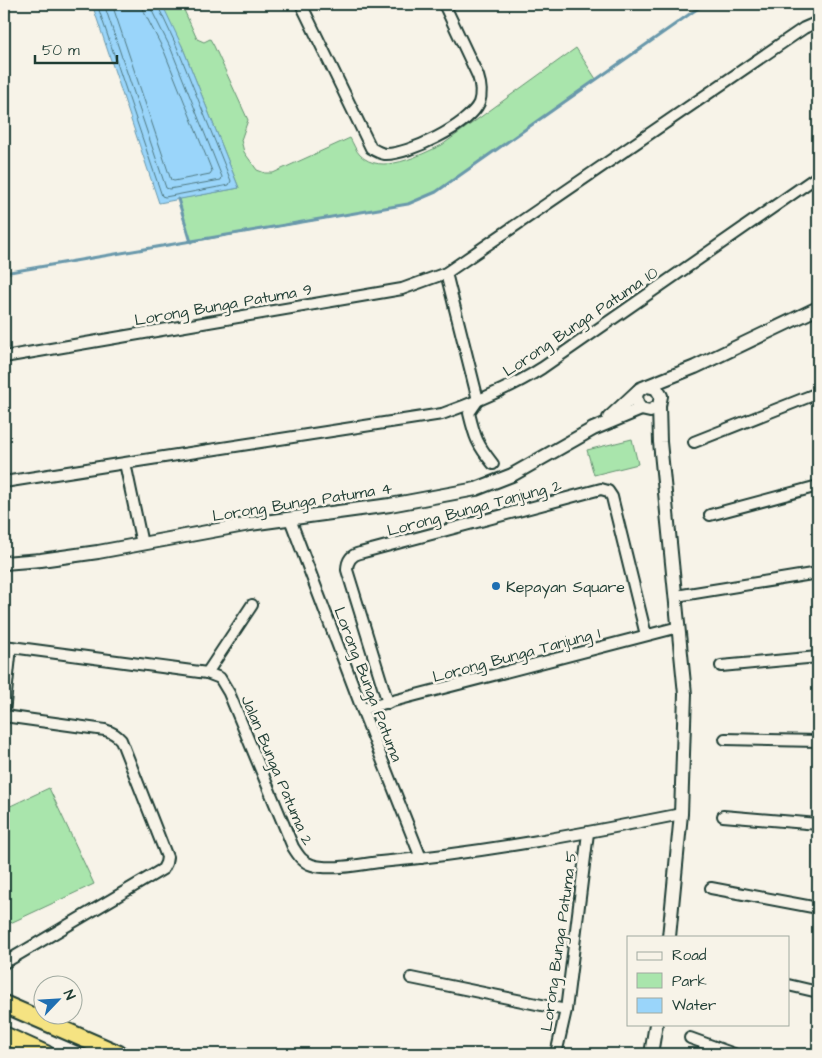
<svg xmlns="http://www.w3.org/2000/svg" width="822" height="1058" font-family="'Architects Daughter',sans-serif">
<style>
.green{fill:#a9e5ac;stroke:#649170}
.water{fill:#9ad5fa;stroke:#6998ab}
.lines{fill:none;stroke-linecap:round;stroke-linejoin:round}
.shore{stroke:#507a83;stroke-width:1}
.stream{stroke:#6998ab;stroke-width:3}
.minor-casing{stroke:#1f3d34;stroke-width:14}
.tertiary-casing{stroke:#1f3d34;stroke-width:16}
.trunk-casing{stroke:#1f3d34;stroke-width:20}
.minor{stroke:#f7f3e8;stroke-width:10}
.tertiary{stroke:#f7f3e8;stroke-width:12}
.trunk{stroke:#f5e382;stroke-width:16}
.poi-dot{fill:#1f6fb2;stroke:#f7f3e8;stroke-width:2}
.labels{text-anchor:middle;stroke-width:5;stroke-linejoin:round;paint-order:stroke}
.street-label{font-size:16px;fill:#1f3d34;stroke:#f7f3e8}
.poi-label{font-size:16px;fill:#1f3d34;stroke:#f7f3e8;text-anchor:start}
</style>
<rect width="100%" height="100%" fill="#f7f3e8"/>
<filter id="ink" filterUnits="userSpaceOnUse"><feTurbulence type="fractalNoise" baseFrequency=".02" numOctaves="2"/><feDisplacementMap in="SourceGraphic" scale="10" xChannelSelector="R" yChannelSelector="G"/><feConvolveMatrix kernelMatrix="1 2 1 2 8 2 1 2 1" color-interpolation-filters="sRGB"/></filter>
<g filter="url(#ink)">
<g class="green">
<path d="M159 4H184V10L197 39 204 42 210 39 214 46 248 120 241 140 244 152 257 170 265 173H273L350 138C353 143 356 151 360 155 381 176 420 155 442 145L576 48 596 79 436 192 408 204 191 242 178 199 239 188 182 46Z"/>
<path d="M632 439 638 464 594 475 587 450Z"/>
<path d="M49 788 94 884 4 926V809Z"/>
</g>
<path class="water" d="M92 4H159L164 8 182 46 239 188 159 203Z"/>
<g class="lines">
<g class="shore">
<path d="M97 4 162 196 165 197 229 185 231 181 177 47 157 4"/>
<path d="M104 4 166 188 169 189 221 180 222 177 171 49 151 9 150 4"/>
<path d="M112 4 171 180 174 181 210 174 212 171 164 51 144 12 143 4"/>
</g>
<g class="stream">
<path d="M178 199 191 242"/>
<path d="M4 273 408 204 436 192 704 4"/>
</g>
<g class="minor-casing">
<g id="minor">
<path d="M301 4 371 148C376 151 379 153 385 154 408 155 469 125 479 103 482 94 481 85 478 76L444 4"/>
<path d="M446 273 478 400 469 413C475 438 477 444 493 464"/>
<path d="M4 357 402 289 446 273 804 28 818 22"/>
<path d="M694 442 818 393"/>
<path d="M4 482 125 463"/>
<path d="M710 515 818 486"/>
<path d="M290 519 362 709 421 858"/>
<path d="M142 544 125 463 442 414C476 402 511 388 542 368L818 176"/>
<path d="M676 596 818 573"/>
<path d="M4 646 207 673 220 678 229 693 293 847C298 855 302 862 312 865 331 871 361 864 380 862 481 853 581 834 681 814"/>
<path d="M721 666 818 657"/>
<path d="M207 673 252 605"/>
<path d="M388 703 347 570C347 561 351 555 360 553L601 489 608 491 612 497 646 635"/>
<path d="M362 709 679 627"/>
<path d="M4 713 11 647"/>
<path d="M4 716 105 730C112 732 116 734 121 740L167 857 166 863 163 869 4 963"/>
<path d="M725 739 818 741"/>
<path d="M723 816 818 824"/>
<path d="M711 888 818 908"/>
<path d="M411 978 566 1010"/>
<path d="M788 985 818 992"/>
<path d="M690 1038 734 1054"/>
<path d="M556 1054 566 1010 588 833"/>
</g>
</g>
<g class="tertiary-casing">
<g id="tertiary">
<path d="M647 386 656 388 661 396 659 406 650 411 641 409 637 404 636 394 640 389 695 367 818 308"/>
<path d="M659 406 660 442 685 694 681 814 669 937"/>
<path d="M609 418 638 391"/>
<path d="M4 563 41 560 98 552 250 524 390 505 476 489 512 475 593 429 641 409"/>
<path d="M651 1054 656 1024"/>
</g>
</g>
<g class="trunk-casing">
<g id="trunk">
<path d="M4 1004 119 1054"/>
<path d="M4 1035 46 1054"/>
</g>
</g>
<use href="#minor" class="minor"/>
<use href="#tertiary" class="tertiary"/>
<use href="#trunk" class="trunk"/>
</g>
</g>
<circle class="poi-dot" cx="496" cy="586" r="5"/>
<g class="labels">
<g class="street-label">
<text transform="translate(223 304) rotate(-10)" y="6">Lorong Bunga Patuma 9</text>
<text transform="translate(580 321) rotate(-34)" y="6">Lorong Bunga Patuma 10</text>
<text transform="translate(302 501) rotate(-9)" y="6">Lorong Bunga Patuma 4</text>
<text transform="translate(474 507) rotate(-15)" y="6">Lorong Bunga Tanjung 2</text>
<text transform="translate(516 654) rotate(-15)" y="6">Lorong Bunga Tanjung 1</text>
<text transform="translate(369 684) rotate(69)" y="6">Lorong Bunga Patuma</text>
<text transform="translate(278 770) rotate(67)" y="6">Jalan Bunga Patuma 2</text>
<text transform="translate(558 941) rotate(-82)" y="6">Lorong Bunga Patuma 5</text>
</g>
<g class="poi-label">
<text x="506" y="592">Kepayan Square</text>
</g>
</g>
<rect width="822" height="1058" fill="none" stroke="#f7f3e8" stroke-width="20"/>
<rect x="10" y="10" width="802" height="1038" fill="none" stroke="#1f3d34" stroke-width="2" filter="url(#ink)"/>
<rect x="627" y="936" width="162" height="90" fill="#f7f3e8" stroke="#a1aaa0"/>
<rect x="637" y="952" width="25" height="8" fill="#f7f3e8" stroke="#a1aaa0"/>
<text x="672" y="960" font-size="15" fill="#1f3d34">Road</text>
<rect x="637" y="973" width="25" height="15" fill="#a9e5ac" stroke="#a1aaa0"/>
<text x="672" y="986" font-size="15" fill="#1f3d34">Park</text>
<rect x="637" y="998" width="25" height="15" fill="#9ad5fa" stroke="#a1aaa0"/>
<text x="672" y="1010" font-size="15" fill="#1f3d34">Water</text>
<g transform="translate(58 1000) rotate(65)"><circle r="24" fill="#f7f3e8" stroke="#a1aaa0"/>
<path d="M0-4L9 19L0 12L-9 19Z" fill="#1f6fb2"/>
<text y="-8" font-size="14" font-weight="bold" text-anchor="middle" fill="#1f3d34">N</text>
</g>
<path d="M35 55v8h82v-8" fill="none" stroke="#1f3d34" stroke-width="2.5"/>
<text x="42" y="55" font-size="15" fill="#1f3d34" stroke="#f7f3e8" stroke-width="4" paint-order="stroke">50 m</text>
</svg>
